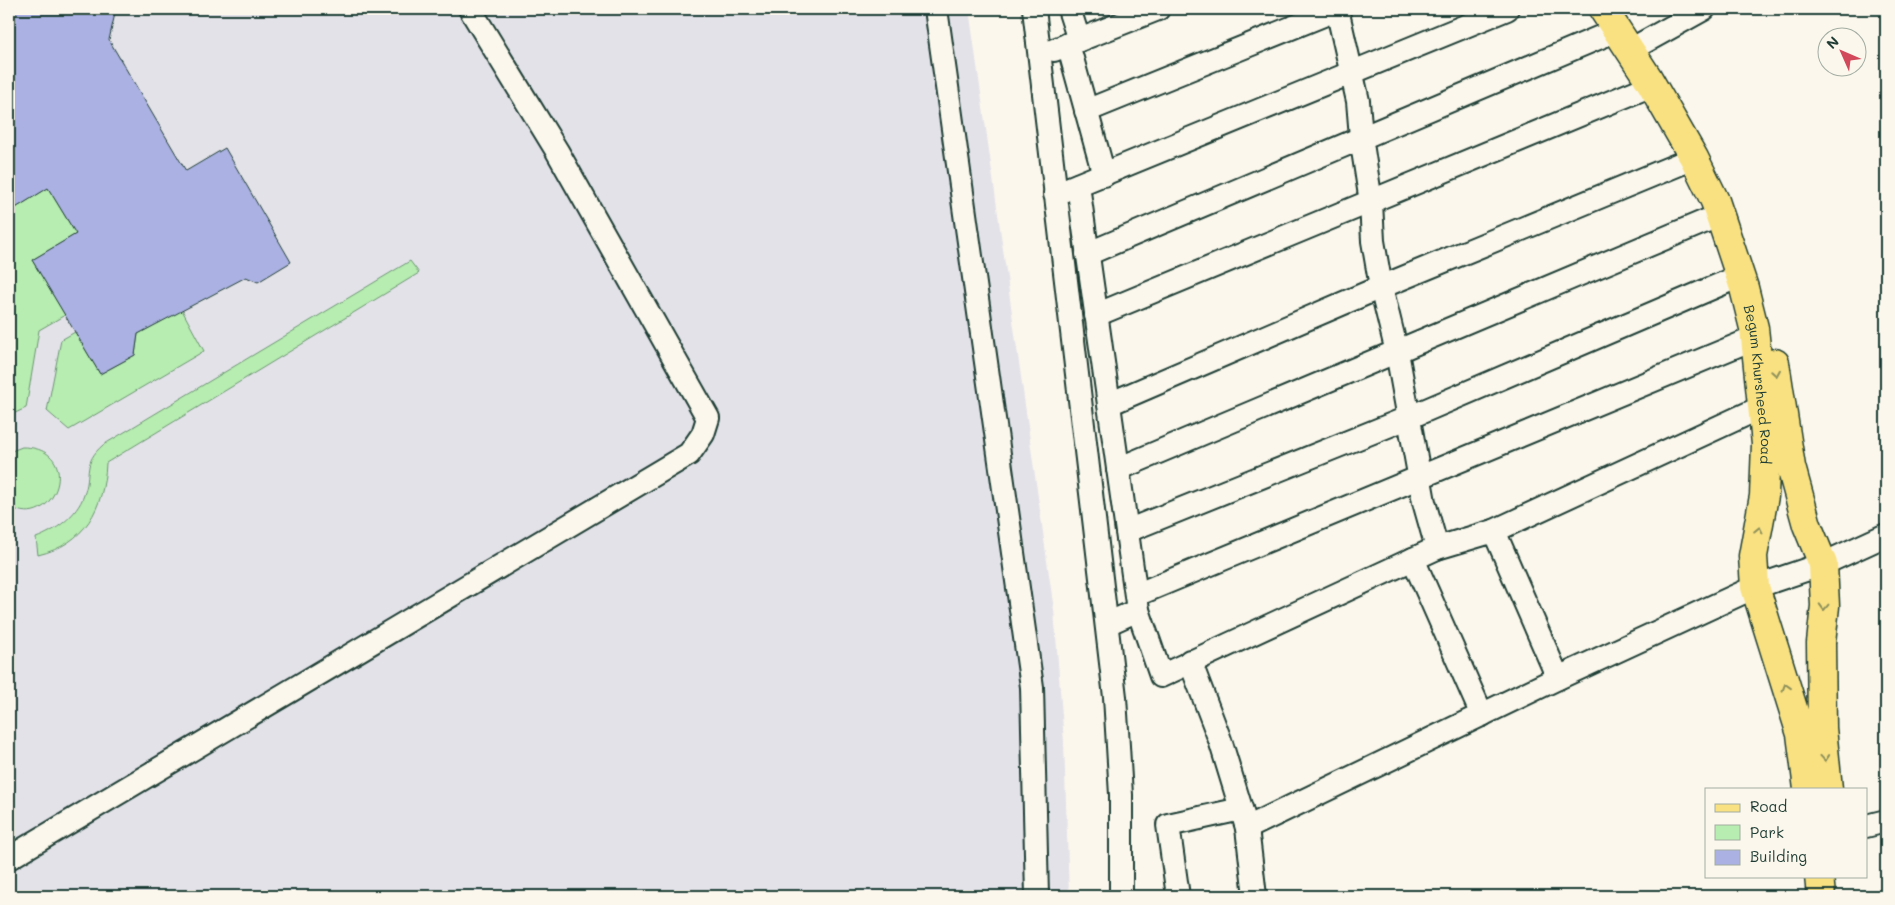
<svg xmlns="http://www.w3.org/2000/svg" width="1895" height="905" font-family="Mali,sans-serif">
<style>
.built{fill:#e3e2e9}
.green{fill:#b7edb0;stroke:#6b9572}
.building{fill:#abb2e3;stroke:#1f3d34}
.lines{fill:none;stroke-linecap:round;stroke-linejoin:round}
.minor-casing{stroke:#1f3d34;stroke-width:26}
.major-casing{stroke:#1f3d34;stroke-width:31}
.minor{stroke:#fbf7ec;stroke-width:22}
.major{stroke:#f9e181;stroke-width:28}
.oneway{stroke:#8c8f5a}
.labels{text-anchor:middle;stroke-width:4;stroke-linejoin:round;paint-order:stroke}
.street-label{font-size:14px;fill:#1f3d34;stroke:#fbf7ec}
</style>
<rect width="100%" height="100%" fill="#fbf7ec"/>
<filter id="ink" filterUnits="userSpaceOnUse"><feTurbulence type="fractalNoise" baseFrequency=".02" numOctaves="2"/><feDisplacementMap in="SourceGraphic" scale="10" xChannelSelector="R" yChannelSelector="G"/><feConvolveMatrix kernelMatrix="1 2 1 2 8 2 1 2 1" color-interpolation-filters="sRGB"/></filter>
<g filter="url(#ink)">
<path class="built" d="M9 9H969L1054 610 1064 742 1069 896H9Z"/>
<g class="green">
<path d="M48 188 76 234 32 260 65 315 39 330 26 408 13 414 9 413V212Z"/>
<path d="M410 261 419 273 106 463C104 508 85 544 38 555L36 538C55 531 77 516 84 495 92 474 82 463 103 445Z"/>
<path d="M182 310 204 351 69 430 47 411 61 340 75 332 100 374 135 355 138 334Z"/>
<path d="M22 447C87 447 54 535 9 506V452Z"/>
</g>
<path class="building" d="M9 9H116L109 40 186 171 225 148 291 262 258 282 246 277 138 334 135 355 100 374 32 260 76 234 48 188 9 212Z"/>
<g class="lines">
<g class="minor-casing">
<g id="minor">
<path d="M936 9 1032 687 1037 896"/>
<path d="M1034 9 1115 697 1121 795V896"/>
<path d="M1069 9 1079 40"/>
<path d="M1337 9 1358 101 1361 137 1371 202 1373 241 1381 287 1397 352 1424 502 1437 548"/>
<path d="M1068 44 1104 175"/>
<path d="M1054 50 1158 9"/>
<path d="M1630 50 1704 9"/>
<path d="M1086 111 1338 9"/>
<path d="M1078 185 1138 610"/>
<path d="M1055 194 1507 9"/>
<path d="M1087 254 1617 30"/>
<path d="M1096 315 1652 85"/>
<path d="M1109 404 1381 287 1694 158"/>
<path d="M1118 469 1720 215"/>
<path d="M1127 531 1410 417 1740 276"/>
<path d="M1494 531 1558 678"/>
<path d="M1413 559 1482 715"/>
<path d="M1136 595 1755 338"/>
<path d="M1107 624 1138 610 1161 676 1437 548 1494 531 1762 407"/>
<path d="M1190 661 1220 740 1247 828 1255 896"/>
<path d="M1866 826 1886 821"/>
<path d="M1247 828 1558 678 1755 587 1823 564 1886 535"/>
<path d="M9 858 689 454 703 434 708 418 557 151 470 9"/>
<path d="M1178 896 1168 825 1241 809"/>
</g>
</g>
<g class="major-casing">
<g id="major">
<path id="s1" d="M1603 9 1648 78 1694 158 1715 201 1744 288 1754 328 1766 444 1764 496 1753 556 1755 587 1801 734 1808 789"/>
<path d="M1775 363 1791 467 1807 525 1823 564 1825 606 1821 643 1822 728 1828 789"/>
<path d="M1819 876 1821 896"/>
</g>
</g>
<use href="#minor" class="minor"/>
<use href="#major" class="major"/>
</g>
<defs><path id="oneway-chevron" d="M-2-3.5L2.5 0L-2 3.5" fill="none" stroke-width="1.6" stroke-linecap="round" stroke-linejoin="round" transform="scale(1.25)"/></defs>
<g class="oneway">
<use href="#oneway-chevron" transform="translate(1776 373) rotate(81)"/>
<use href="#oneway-chevron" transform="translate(1759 530) rotate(-78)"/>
<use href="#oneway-chevron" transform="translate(1824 607) rotate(92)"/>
<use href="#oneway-chevron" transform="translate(1786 687) rotate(-107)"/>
<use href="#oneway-chevron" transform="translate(1825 758) rotate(85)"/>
</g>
</g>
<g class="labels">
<g class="street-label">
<text dy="5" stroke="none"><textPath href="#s1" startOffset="412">Begum Khursheed Road</textPath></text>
</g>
</g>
<rect width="1895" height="905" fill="none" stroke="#fbf7ec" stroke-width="30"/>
<rect x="15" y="15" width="1865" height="875" fill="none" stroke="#1f3d34" stroke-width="2" filter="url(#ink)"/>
<rect x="1705" y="788" width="162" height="90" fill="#fbf7ec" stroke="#a3ada2"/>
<rect x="1715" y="804" width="25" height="8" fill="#f9e181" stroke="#a3ada2"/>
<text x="1750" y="812" font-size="15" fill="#1f3d34">Road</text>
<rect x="1715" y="825" width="25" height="15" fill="#b7edb0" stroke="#a3ada2"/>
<text x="1750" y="838" font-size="15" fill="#1f3d34">Park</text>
<rect x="1715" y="850" width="25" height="15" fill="#abb2e3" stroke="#a3ada2"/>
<text x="1750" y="862" font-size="15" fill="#1f3d34">Building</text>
<g transform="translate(1842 52) rotate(315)"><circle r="24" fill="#fbf7ec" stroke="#a3ada2"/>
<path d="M0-4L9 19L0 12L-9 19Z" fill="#d1495b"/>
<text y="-8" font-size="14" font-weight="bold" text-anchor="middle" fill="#1f3d34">N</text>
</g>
</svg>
